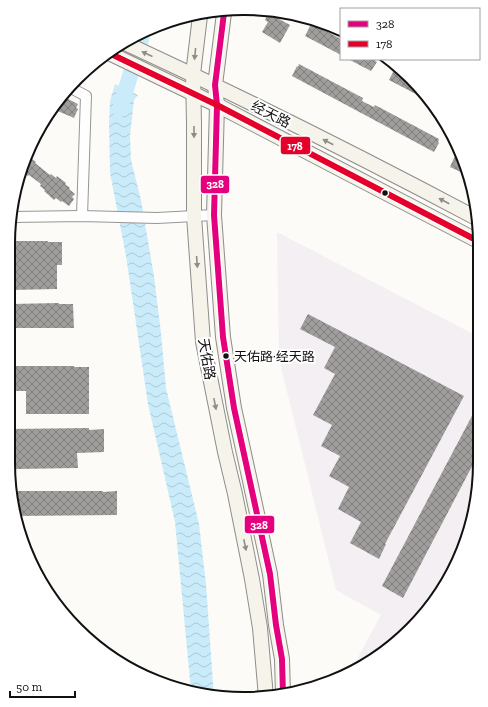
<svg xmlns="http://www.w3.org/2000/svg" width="488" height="707" font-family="'Zilla Slab','Noto Sans SC',serif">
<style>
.industrial{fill:#f4eff3}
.water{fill:url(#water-waves)}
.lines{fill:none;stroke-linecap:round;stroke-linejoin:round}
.river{stroke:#caecfa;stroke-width:16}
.building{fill:url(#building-cross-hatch)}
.street-casing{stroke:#979695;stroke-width:12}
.secondary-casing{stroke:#8d8d8b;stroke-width:16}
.street{stroke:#fffefe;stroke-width:10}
.secondary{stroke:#f6f3eb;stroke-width:14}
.bus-1-casing{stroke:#fff;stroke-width:9}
.bus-2-casing{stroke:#fff;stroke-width:9}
.bus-1{stroke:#e5007d;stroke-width:6}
.bus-2{stroke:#e4002b;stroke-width:6}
.oneway{fill:#8f8d89}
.bus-dot{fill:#111;stroke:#fff;stroke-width:1.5}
.labels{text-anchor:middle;stroke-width:4;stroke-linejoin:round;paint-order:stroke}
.bus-label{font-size:13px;fill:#111;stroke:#fff;text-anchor:start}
.street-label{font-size:14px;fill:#111;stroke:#fff}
.rim{fill:none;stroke:#111;stroke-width:2}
.line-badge{stroke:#fff;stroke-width:1.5}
.badge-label{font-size:11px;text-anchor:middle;font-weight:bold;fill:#fff}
</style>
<defs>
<pattern id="water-waves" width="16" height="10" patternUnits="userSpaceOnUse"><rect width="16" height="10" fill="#caecfa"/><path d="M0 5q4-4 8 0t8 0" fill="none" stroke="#acc9d5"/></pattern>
<pattern id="building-cross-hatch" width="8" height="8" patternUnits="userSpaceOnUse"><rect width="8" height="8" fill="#a09e9c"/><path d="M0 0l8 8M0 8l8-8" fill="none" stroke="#817f7e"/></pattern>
</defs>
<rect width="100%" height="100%" fill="#fcfbf7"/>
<path class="industrial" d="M277 232 479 337 480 478 456 567 400 640 349 674 381 615 336 590 279 359Z"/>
<path class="water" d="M115 84 138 95 134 100 130 136 131 160 141 200 154 276 161 333 166 388 199 524 206 584 214 697 191 691 175 522 148 404 126 256 110 173 109 123 110 101Z"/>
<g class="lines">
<path class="river" d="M120 109 142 36"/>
</g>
<g class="building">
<path d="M268 13 290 25 280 43 262 32 268 22 265 20Z"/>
<path d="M313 24 341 39V55L305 36 310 26H311Z"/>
<path d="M348 59H376L375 61 377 62 371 71Z"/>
<path d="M299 64 363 98 362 101 374 107 375 105 439 139 438 142 439 143 434 152 292 76 297 66 298 67Z"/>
<path d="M396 69 421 88 431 102 389 80 394 70 395 71Z"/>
<path d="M64 97 78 104 76 108 78 109 74 118 53 109Z"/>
<path d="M458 149 463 165 467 175 450 167Z"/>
<path d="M28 156 36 162 35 163 50 175 51 174 56 178 57 176 66 183 65 184 70 188 69 189 75 194 72 197 74 199 69 206 62 201 61 202 56 198 54 200 44 191 45 190 40 186 41 184 29 175 28 176 22 172Z"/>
<path d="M12 241H48V242H62V265H57V289L11 290Z"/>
<path d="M59 303V304H73L74 328H10L11 304Z"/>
<path d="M308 314 464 396 385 544H386L379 559 350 543 361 522 338 509 349 487 329 476 340 456 321 446 332 425 313 415 335 374 324 368 335 347 300 329Z"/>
<path d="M10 366H74V367H89V414H26V391H9Z"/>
<path d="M474 412 479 414V453L403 598 382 586Z"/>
<path d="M89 428V430L104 429V452L77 453 78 468 16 469 15 453H8L9 429Z"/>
<path d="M18 491H103V492L117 491V515L15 516 12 492H18Z"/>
</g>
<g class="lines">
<g class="street-casing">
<g id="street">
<path d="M71 88 86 96 82 216"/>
<path d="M12 217 82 216 157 218 214 215"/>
</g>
</g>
<g class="secondary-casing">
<g id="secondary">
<path d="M224 13 215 85 217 105 214 215 223 337 234 408 250 481 270 574 276 625 282 659 283 695"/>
<path d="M200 16 193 74 194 124V216L203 342 225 452 235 494 252 579 260 628 266 697"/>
<path d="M127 44C246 99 363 158 478 219"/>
<path d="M111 54 217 105 478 241"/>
</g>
</g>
<use href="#street" class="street"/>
<use href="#secondary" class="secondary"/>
<g class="bus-1-casing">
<path id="bus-1" d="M224 13 215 85 217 105 214 215 223 337 234 408 270 574 276 625 282 659 283 695"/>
</g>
<g class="bus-2-casing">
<path id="bus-2" d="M111 54 217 105 478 241"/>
</g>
<use href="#bus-1" class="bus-1"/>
<use href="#bus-2" class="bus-2"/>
</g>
<defs><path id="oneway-solid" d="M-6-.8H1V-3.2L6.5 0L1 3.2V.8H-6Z"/></defs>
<g class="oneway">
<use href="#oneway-solid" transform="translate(147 54) rotate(-155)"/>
<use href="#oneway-solid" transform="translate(195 54) rotate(96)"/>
<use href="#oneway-solid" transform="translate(194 132) rotate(90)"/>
<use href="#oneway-solid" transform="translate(328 142) rotate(-153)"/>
<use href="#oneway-solid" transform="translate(444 201) rotate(-152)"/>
<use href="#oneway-solid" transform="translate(197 262) rotate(86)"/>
<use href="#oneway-solid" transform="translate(215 404) rotate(79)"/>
<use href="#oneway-solid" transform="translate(245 545) rotate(78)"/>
</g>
<g class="bus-dot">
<circle cx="385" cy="193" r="3.5"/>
<circle cx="226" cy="356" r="3.5"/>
</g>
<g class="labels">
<g class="bus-label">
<text x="234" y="361">天佑路·经天路</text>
</g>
<g class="street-label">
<text transform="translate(271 114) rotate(27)" y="5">经天路</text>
<text transform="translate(207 359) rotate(80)" y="5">天佑路</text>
</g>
</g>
<path d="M0 0H488V707H0ZM244 15H244A229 229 0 0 1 473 244V463A229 229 0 0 1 244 692H244A229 229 0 0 1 15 463V244A229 229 0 0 1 244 15Z" fill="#fff" fill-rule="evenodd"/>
<path class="rim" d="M244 15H244A229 229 0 0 1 473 244V463A229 229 0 0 1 244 692H244A229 229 0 0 1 15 463V244A229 229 0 0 1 244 15Z"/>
<g class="line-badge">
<rect x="280" y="136" width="31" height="19" rx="4" fill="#e4002b"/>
<rect x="200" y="175" width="30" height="19" rx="4" fill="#e5007d"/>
<rect x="244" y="515" width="31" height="19" rx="4" fill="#e5007d"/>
</g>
<g class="badge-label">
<text x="295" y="150">178</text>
<text x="215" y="188">328</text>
<text x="259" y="529">328</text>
</g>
<rect x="340" y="8" width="140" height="52" fill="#ffffff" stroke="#a0a0a0"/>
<rect x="348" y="21" width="20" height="6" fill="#e5007d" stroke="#a0a0a0"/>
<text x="376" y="28" font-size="12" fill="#111111">328</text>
<rect x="348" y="41" width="20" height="6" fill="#e4002b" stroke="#a0a0a0"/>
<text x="376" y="48" font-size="12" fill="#111111">178</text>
<path d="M10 691v6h65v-6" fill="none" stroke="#111111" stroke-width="2"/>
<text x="16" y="691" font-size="12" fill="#111111" stroke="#ffffff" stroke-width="3" paint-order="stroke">50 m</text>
</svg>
